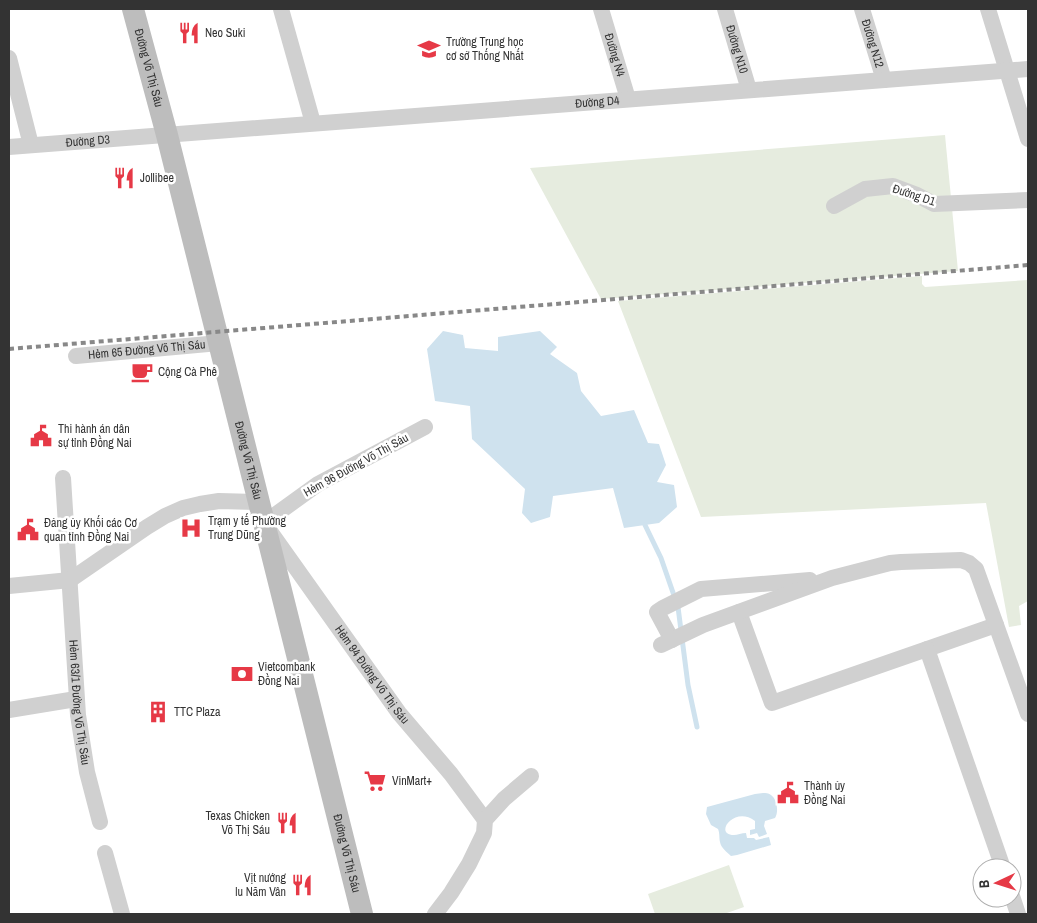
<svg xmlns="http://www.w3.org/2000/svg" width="1037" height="923" font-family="'Archivo Narrow',sans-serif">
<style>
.green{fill:#e6ecdf}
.water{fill:#cfe2ee}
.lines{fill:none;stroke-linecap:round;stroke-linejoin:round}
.stream{stroke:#cfe2ee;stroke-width:5}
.street{stroke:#d0d0d0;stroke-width:16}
.secondary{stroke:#bdbdbd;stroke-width:22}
.rail{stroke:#888;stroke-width:4;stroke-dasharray:5 4;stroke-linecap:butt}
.labels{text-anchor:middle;stroke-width:5;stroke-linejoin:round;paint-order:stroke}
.poi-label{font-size:12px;fill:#333;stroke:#fff;text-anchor:start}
.street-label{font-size:12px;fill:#333;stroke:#fff}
</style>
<rect width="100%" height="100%" fill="#fff"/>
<g class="green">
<path d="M945 135 958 271 601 299 530 168Z"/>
<path d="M922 276V284L925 287 1028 280V601L1019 606 1021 625 1009 627 986 503 701 517 618 301Z"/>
<path d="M729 865 744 907 724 914H655L648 894Z"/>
</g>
<g class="water">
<path d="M443 331 463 335 465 348 498 351V337L540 331 557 347 550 354 577 373 581 391 601 416 634 410 648 443 659 444 666 465 657 482 674 485 677 507 659 523 624 528 613 488 553 496 550 517 531 523 522 513 525 489 472 439 470 406 435 401 427 349Z"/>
<path d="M763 793C766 793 768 793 771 795 777 799 779 812 775 818L765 821 764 826 767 834 759 837 757 833 750 835V830L755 829V821C734 805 713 835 734 835 737 835 742 833 746 833L747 838H754L756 840 769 837 771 845 737 855 731 856C727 852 721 848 720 842 719 838 720 834 718 829L711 825 706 814 707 807 755 794Z"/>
</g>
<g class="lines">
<path class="stream" d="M645 525 661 558 678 607 688 685 697 727"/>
<g class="street">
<path d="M281 9 313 123"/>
<path id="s1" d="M601 9 628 99"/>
<path id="s2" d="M725 9 749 90"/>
<path id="s3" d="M862 9 884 80"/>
<path d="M988 9 1028 139"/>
<path d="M9 58 31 145"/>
<path id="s4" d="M9 147 1028 69"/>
<path d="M834 206 865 189 893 186 917 195 934 204 1028 200"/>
<path id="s5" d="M76 356 219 343"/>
<path id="s6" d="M425 427 318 484 264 523 399 713 451 774 485 820"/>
<path id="s7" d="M63 478 78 715 87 772 100 822"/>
<path d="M9 586 70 580 147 527 165 516 183 508 200 504 219 501 259 502"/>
<path d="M739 612 772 703 996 625"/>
<path d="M672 640 657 612 663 608 701 589 810 580"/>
<path d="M661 645 703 625 832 578 890 563 901 562 961 560 969 563 976 569 1028 714"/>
<path d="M927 649 1003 868"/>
<path d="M9 710 76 699"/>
<path d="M105 853 122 914"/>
<path d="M1012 896 1018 914"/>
<path d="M435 914 451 893 469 864 484 833 485 820 504 799 531 776"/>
</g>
<path class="secondary" id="s8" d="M133 9 167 135 362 914"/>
<path class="rail" d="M9 349 1028 265"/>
</g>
<defs>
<g id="restaurant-bare" transform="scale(1.725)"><path d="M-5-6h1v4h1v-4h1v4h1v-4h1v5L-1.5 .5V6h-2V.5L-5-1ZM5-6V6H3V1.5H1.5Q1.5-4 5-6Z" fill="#e63946" stroke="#fff" stroke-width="2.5" paint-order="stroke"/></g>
<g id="school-bare" transform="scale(1.725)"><path d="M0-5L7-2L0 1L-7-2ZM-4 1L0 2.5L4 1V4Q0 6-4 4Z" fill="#e63946" stroke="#fff" stroke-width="2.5" paint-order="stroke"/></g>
<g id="cafe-bare" transform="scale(1.725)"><path d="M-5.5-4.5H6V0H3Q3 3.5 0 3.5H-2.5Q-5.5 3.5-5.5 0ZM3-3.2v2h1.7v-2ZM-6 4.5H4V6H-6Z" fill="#e63946" stroke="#fff" stroke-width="2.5" paint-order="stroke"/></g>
<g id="civic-bare" transform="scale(1.725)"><path d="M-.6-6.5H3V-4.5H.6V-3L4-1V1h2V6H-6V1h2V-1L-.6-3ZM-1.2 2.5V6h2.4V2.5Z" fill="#e63946" stroke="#fff" stroke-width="2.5" paint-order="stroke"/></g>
<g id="hospital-bare" transform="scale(1.725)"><path d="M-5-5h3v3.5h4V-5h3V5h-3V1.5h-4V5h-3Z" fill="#e63946" stroke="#fff" stroke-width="2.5" paint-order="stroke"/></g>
<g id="bank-bare" transform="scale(1.725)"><path d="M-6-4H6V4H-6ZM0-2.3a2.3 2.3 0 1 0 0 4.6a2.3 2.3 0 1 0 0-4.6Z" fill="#e63946" stroke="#fff" stroke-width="2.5" paint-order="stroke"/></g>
<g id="building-bare" transform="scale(1.725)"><path d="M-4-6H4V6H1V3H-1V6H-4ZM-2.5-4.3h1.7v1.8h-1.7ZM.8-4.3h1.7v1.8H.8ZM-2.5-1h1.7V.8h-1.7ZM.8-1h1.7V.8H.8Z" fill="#e63946" stroke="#fff" stroke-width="2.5" paint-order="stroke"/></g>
<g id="supermarket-bare" transform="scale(1.725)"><path d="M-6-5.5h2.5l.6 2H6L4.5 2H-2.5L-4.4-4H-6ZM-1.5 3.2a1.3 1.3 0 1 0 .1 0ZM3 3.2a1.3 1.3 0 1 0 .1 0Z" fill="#e63946" stroke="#fff" stroke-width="2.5" paint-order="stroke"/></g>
</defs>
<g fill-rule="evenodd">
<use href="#restaurant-bare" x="189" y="33"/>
<use href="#school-bare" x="429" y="49"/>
<use href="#restaurant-bare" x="124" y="178"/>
<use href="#cafe-bare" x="142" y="372"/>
<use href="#civic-bare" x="41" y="436"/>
<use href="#hospital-bare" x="191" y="528"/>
<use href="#civic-bare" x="28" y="530"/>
<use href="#bank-bare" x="242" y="674"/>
<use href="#building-bare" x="158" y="712"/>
<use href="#supermarket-bare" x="375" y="781"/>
<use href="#civic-bare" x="788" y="793"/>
<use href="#restaurant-bare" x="287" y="823"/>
<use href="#restaurant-bare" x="302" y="885"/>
</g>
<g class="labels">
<g class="poi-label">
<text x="205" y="37">Neo Suki</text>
<text x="446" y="46">Trường Trung học<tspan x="446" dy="14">cơ sở Thống Nhất</tspan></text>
<text x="140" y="182">Jollibee</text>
<text x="158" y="376">Cộng Cà Phê</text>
<text x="58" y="433">Thi hành án dân<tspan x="58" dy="14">sự tỉnh Đồng Nai</tspan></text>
<text x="208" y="525">Trạm y tế Phường<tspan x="208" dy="14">Trung Dũng</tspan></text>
<text x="44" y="527">Đảng ủy Khối các Cơ<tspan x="44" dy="14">quan tỉnh Đồng Nai</tspan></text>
<text x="258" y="671">Vietcombank<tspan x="258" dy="14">Đồng Nai</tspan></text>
<text x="174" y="716">TTC Plaza</text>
<text x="392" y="785">VinMart+</text>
<text x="804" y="790">Thành ủy<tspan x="804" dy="14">Đồng Nai</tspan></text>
<text x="270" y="820" text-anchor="end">Texas Chicken<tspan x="270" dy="14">Võ Thị Sáu</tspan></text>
<text x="286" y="882" text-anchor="end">Vịt nướng<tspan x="286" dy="14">lu Năm Vân</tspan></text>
</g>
<g class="street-label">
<text dy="4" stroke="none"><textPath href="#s3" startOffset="36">Đường N12</textPath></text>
<text dy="4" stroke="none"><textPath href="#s2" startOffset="42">Đường N10</textPath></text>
<text dy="4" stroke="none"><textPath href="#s1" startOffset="48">Đường N4</textPath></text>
<text dy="4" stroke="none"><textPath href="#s8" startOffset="61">Đường Võ Thị Sáu</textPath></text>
<text dy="4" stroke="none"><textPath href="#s4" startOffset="590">Đường D4</textPath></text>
<text dy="4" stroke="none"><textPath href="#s4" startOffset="79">Đường D3</textPath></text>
<text transform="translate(914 195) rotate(18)" y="4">Đường D1</text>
<text dy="4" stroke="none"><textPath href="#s5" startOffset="71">Hẻm 65 Đường Võ Thị Sáu</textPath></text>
<text dy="4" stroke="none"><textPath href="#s8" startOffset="466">Đường Võ Thị Sáu</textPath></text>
<text transform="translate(356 465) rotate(-29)" y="4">Hẻm 96 Đường Võ Thị Sáu</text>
<text dy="4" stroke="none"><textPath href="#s6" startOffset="374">Hẻm 94 Đường Võ Thị Sáu</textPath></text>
<text dy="4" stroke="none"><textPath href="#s7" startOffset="225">Hẻm 63/1 Đường Võ Thị Sáu</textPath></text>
<text dy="4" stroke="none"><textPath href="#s8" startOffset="871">Đường Võ Thị Sáu</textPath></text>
</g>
</g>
<rect width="1037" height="923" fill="none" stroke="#333333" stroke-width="20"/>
<g transform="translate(997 883) rotate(266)"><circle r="24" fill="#ffffff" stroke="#adadad"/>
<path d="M0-4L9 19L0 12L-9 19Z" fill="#e63946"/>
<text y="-8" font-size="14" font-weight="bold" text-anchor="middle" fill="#333333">B</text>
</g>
</svg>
